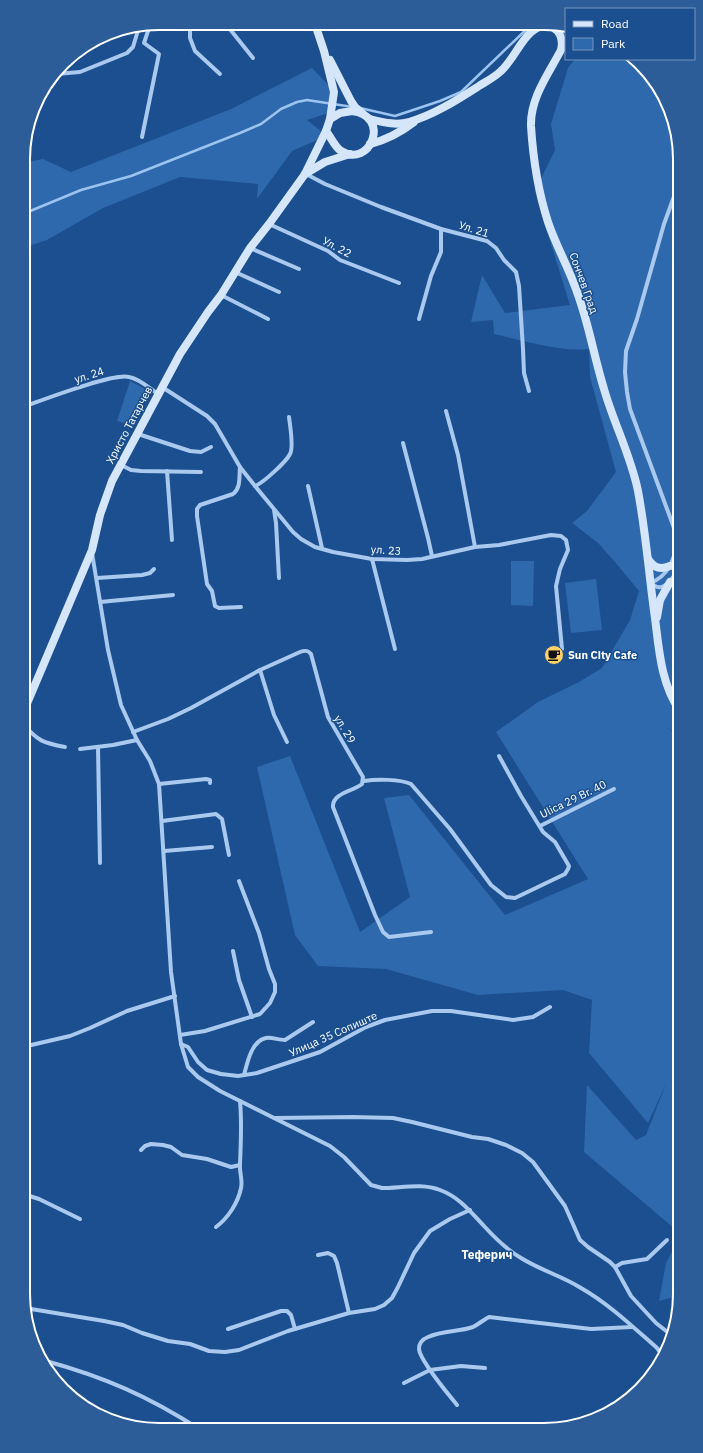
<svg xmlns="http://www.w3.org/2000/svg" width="703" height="1453" font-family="'IBM Plex Sans',sans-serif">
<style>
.green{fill:#2e69ad}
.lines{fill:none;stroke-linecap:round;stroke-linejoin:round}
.stream{stroke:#9cc4f0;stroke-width:2.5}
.minor{stroke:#a9c9ee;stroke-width:4}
.secondary{stroke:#d6e6fa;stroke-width:8}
.labels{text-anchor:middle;stroke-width:3;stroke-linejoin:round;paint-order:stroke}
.street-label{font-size:11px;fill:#fff;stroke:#1b4f8f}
.poi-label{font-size:11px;font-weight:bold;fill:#fff;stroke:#1b4f8f;text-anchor:start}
.neighbourhood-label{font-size:12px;font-weight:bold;fill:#fff;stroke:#1b4f8f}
.rim{fill:none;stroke:#fff;stroke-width:2}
</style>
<rect width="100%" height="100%" fill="#1b4f8f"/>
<g class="green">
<path d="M575 59H635L673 115 680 159V736L664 726 680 737V1291L674 1297 659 1301 666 1263 679 1238 675 1229 584 1152 587 1085 636 1140 646 1135 666 1084 648 1123 589 1053 592 1000 563 990 478 995 386 969 318 966 295 935 257 767 290 756 360 932 410 897 384 798 409 795 505 915 588 879 496 732 538 702 579 682 602 668 630 620 639 591 615 562 598 543 572 523 587 511 616 472 590 377 589 349C558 352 525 341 494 334L493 320 471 322 482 275 505 313 570 305 545 225 535 191 555 150 551 124 568 68Z"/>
<path d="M312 68 331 88 328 113 307 120 327 136 292 151 257 199 258 184 180 177 103 208 47 240 23 248V163L43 159 71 172 231 109Z"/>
<path d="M130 381 147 390 149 396 139 409 131 425 117 421Z"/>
<path d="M511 561H534L533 606 511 605Z"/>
<path d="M596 579 602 630 571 633 565 583Z"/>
</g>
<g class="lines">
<g class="stream">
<path d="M360 108 395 116 440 101 461 92 531 25"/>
<path d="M23 214 81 190 131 176 240 133 261 124 281 109 297 102 307 100 353 107"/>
</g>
<g class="minor">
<path d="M190 23V38L195 51 220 74"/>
<path d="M225 23 253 58"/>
<path d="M56 74 80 72 127 53 133 47 139 27"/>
<path d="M142 137 159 54 144 43 150 25"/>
<path d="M306 174 325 184 381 207 441 229 487 241 496 248 504 260 516 272 519 286 523 349 524 373 529 391"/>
<path d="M269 224 328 251 340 260 399 283"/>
<path d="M250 248 299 269"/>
<path d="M235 272 279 292"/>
<path d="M221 295 268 319"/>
<path d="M419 319 431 276 441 252V229"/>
<path d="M162 387 207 416 215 424 240 467 255 486 293 532 301 539 315 547 333 552 372 559 407 560 422 559 475 547 499 545 551 535 561 536 566 540 568 550 560 569 556 586 562 649"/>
<path d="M23 407C43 400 112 373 129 377 140 379 149 388 158 394"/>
<path d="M446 411 458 455 475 547"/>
<path d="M138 434 190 451 201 452 211 447"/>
<path d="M403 443 428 538 432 556"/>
<path d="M121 465 131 470 141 471 201 472"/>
<path d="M240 467C239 477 241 488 233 494L200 505 197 509V516L207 584 212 591 215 606 219 608 241 607"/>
<path d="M167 471 172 540"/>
<path d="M255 486C263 483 286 462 290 454 294 447 290 426 289 417"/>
<path d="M308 486 322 548"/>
<path d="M274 510 276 523 279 578"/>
<path d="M680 544 630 409 627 392 625 372 626 351 637 319 664 224 680 180"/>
<path d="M92 553 108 650 121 705 137 740 150 761 159 784 171 972 181 1044 188 1067 198 1077 220 1091 330 1146 344 1157 371 1185 382 1188C401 1188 422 1183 440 1190 459 1197 470 1211 484 1226 495 1238 507 1250 521 1258 540 1270 562 1276 581 1288 609 1304 633 1327 657 1348L663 1356"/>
<path d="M372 559 395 649"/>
<path d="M97 578 142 575 150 573 154 569"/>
<path d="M650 583C668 577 675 558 677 541"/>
<path d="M652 584C666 596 677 572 680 561"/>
<path d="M100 602 173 595"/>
<path d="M260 670 274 715 287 742"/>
<path d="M23 724C38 741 43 743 65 747"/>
<path d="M133 732 168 719 191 708 260 670 300 652C305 650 308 650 311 654L328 717 363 777 362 784C354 791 332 793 333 807L375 915 383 932 389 937 431 932"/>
<path d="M98 747 100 863"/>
<path d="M80 749 113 745 137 740"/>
<path d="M364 781C376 779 400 779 411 784L450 829 491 885 506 897 515 898 565 874 568 869 569 866 555 842 543 832 521 796 499 756"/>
<path d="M159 784 206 779 210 780V783"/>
<path d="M162 821 216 814 222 819 229 855"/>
<path d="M540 826 614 789"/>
<path d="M164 851 212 847"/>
<path d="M233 951 239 980 252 1017"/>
<path d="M180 1035 205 1031 260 1014 270 1003 275 992V984L269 969 259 933 239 881"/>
<path d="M181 1044 188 1047 198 1062 207 1070 221 1074 238 1076 257 1073 320 1052 366 1027 385 1020 432 1011H451L513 1020 533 1017 550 1007"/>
<path d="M27 1046 70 1036 90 1028 127 1011 175 996"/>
<path d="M244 1075C247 1064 251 1041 266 1038 271 1037 279 1040 285 1040L313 1022"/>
<path d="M275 1118 353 1117 393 1118 412 1122 472 1137 488 1139 506 1145 522 1153 533 1162 565 1206 580 1240 588 1247 610 1262 615 1267 631 1296 656 1323 670 1334"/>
<path d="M141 1150 145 1146 151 1144 163 1145 171 1147 182 1155 207 1159 231 1167 240 1165"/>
<path d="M23 1194 39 1199 80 1219"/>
<path d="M216 1227C228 1218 238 1203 241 1188 243 1180 239 1172 240 1163 241 1142 242 1122 240 1101"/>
<path d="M318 1255 328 1253 334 1256 337 1263 349 1313"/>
<path d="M615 1267 622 1263 647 1259 667 1240"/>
<path d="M25 1308 104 1321 123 1325 142 1333 168 1341 190 1344 209 1351 225 1352 239 1350 288 1331 349 1313 375 1309 384 1305 392 1298 398 1287 414 1253 430 1231 450 1219 470 1210"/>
<path d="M228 1329 281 1311H287L291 1315 295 1329"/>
<path d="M663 1355 678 1313"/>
<path d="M46 1361C104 1377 148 1396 199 1429"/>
<path d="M404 1383 430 1370 461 1366 485 1368"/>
<path d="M457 1405C449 1395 420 1361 419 1349 419 1343 423 1339 428 1337 443 1330 459 1332 473 1327 479 1324 483 1320 489 1317L591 1329 632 1327"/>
</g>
<g class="secondary">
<path d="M315 24 324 51 334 92 330 119"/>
<path d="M547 25C559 28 564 38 561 50 549 73 530 98 531 126 533 158 538 191 548 222 556 246 569 268 577 292 589 324 594 357 604 389 614 424 631 456 638 491 646 533 649 576 655 618 659 650 661 684 680 711"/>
<path d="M330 60 351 101 355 107 362 113"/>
<path d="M352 111C392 116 370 169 341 151 334 146 331 137 326 131L330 119 340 113Z"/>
<path d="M369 119C382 122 396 126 409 122 434 115 457 100 479 86 487 81 495 77 501 71 517 56 523 31 544 25"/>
<path d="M370 144C386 140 401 132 414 122"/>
<path d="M305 174 325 162 350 154"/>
<path d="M648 559C654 568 660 570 670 566"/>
<path d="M657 617 660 600 670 582"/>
<path d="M23 713 92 550 100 515 112 481 180 354 208 312 221 295 250 248 269 224 305 174 326 131"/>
</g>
</g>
<defs>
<g id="cafe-disc" transform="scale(1)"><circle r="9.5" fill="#ffd166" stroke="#1b4f8f"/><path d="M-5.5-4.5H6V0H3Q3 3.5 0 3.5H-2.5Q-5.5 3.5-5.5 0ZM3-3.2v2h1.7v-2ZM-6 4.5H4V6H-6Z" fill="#111"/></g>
</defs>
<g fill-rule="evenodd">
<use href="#cafe-disc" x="554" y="655"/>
</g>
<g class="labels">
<g class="street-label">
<text transform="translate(474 229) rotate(17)" y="4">Ул. 21</text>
<text transform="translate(337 247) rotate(28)" y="4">Ул. 22</text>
<text transform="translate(584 283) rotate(70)" y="4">Сончев Град</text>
<text transform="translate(89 375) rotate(-17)" y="4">ул. 24</text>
<text transform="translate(129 425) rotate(-62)" y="4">Христо Татарчев</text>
<text transform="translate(386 550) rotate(4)" y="4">ул. 23</text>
<text transform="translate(345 729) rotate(59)" y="4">ул. 29</text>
<text transform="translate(573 799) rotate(-26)" y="4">Ulica 29 Br. 40</text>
<text transform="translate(333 1034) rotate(-24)" y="4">Улица 35 Сопиште</text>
</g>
<g class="poi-label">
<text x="568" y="659">Sun City Cafe</text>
</g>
<g class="neighbourhood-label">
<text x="487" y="1259">Теферич</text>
</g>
</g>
<path d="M0 0H703V1453H0ZM159 30H544A129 129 0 0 1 673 159V1294A129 129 0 0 1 544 1423H159A129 129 0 0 1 30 1294V159A129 129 0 0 1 159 30Z" fill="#2d5d98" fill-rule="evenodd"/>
<path class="rim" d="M159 30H544A129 129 0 0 1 673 159V1294A129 129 0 0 1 544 1423H159A129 129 0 0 1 30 1294V159A129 129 0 0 1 159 30Z"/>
<rect x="565" y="8" width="130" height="52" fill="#1b4f8f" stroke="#7695bc"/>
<rect x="573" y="21" width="20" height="6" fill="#d6e6fa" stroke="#7695bc"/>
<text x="601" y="28" font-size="12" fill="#ffffff">Road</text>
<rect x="573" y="38" width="20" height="12" fill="#2e69ad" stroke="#7695bc"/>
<text x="601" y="48" font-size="12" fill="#ffffff">Park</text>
</svg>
